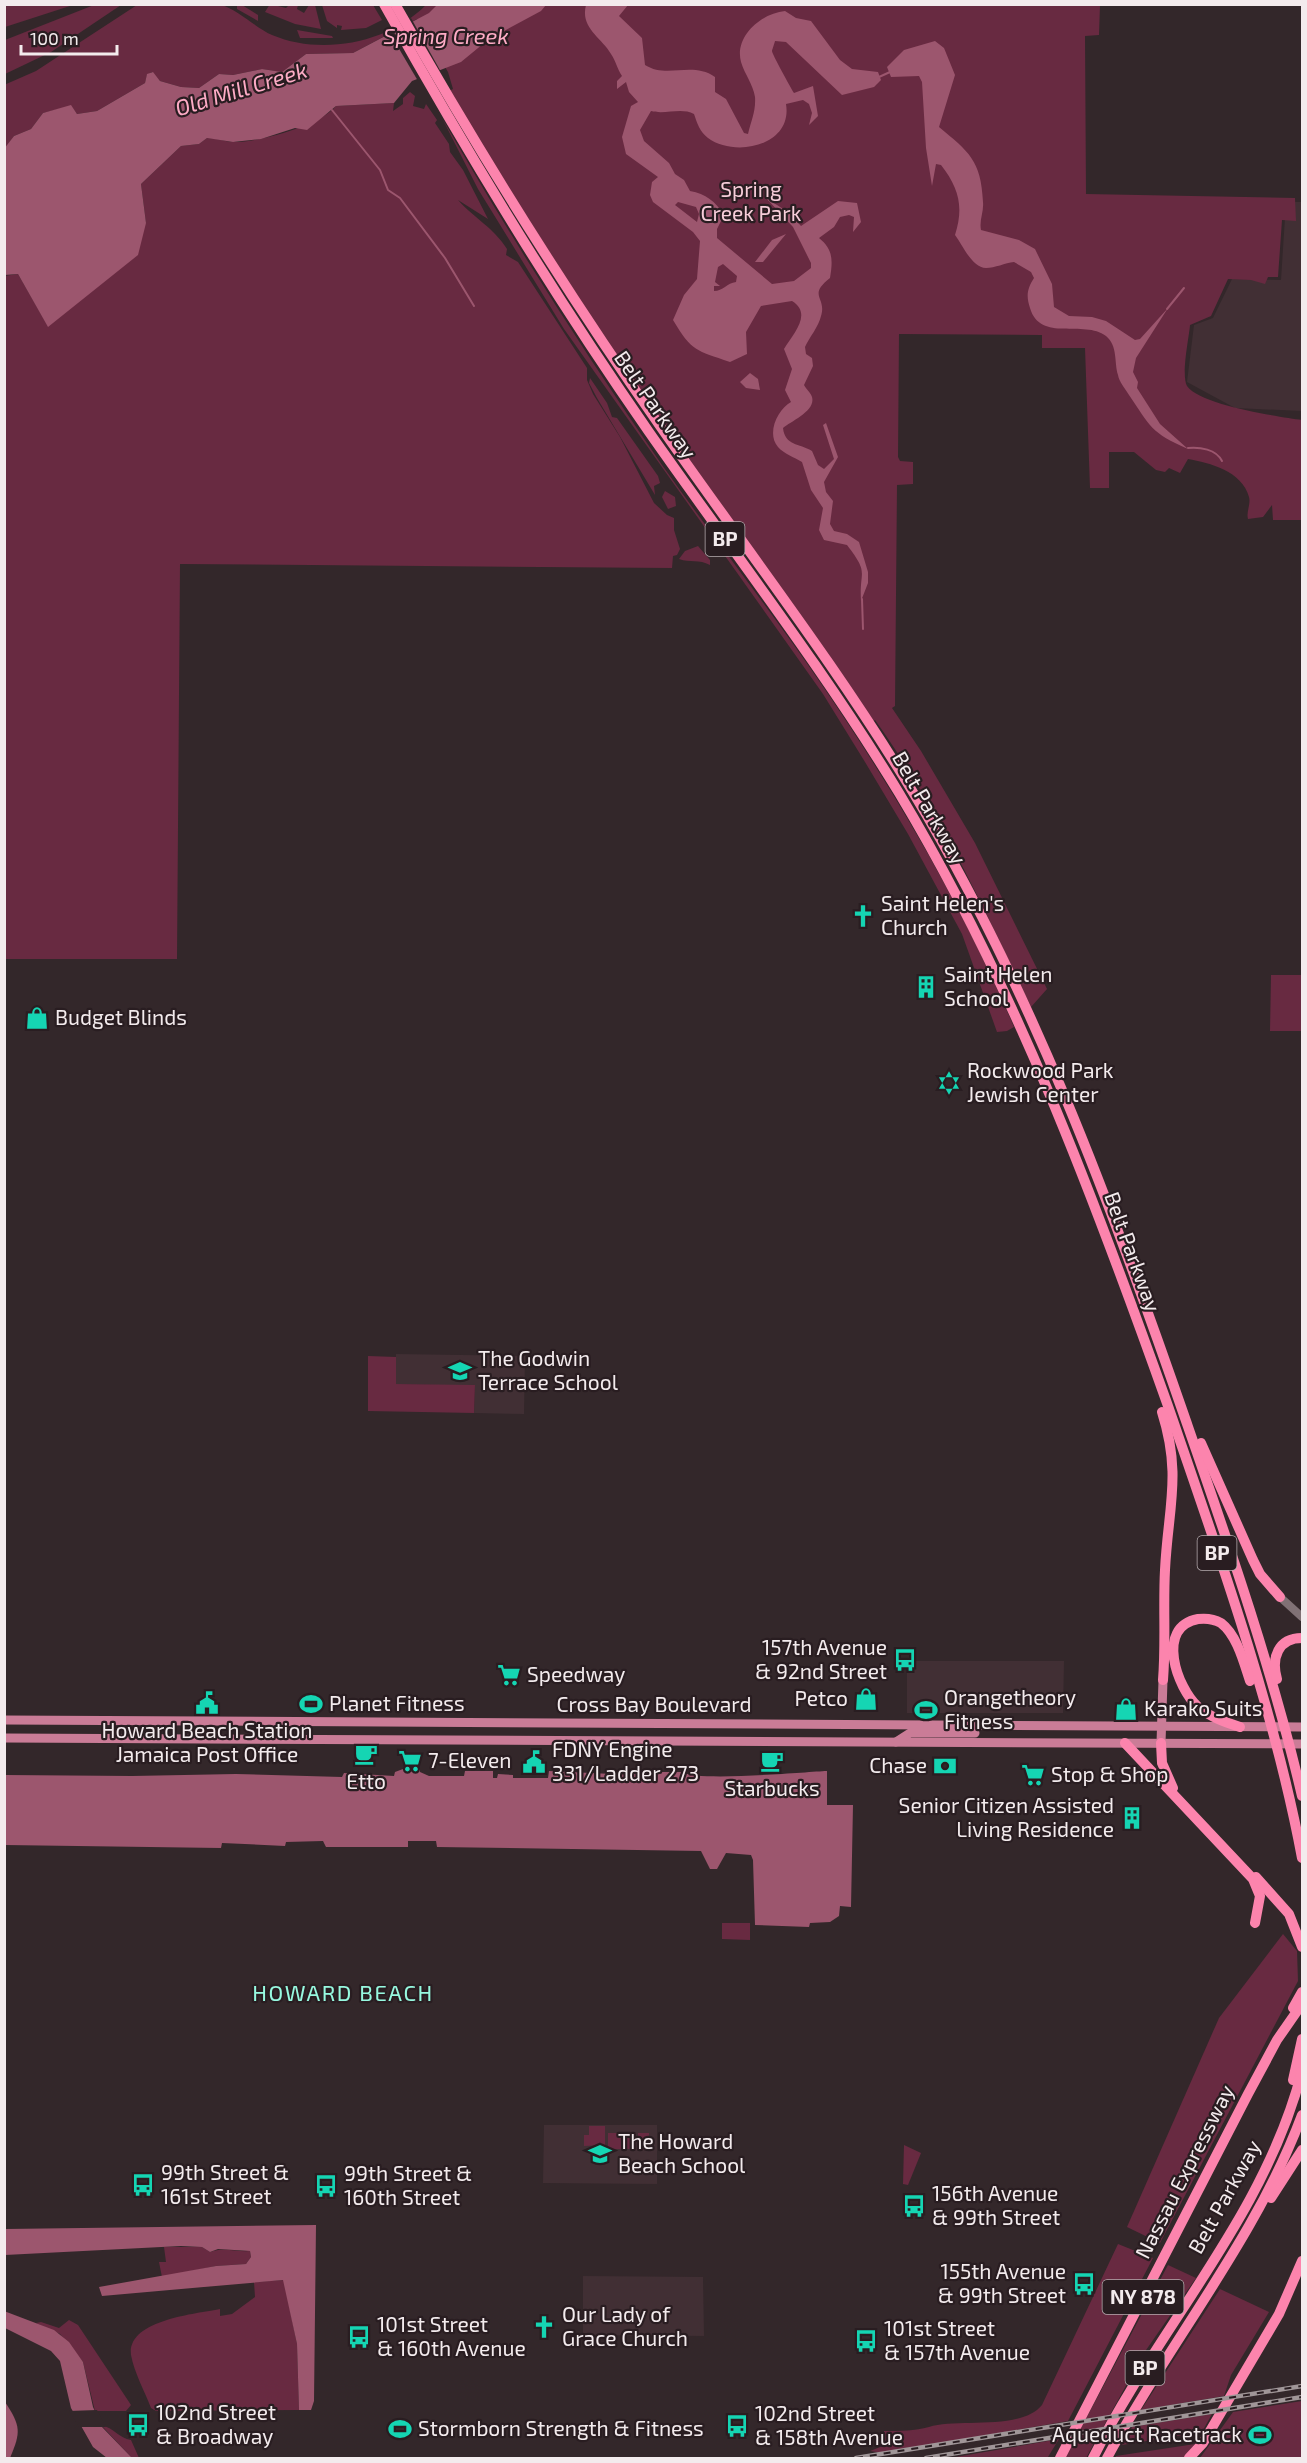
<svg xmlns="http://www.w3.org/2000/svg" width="1307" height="2463" font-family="'Exo 2',sans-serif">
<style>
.built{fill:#412f34}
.green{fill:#682a41}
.water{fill:#9c566e;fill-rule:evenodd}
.pier{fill:#33272a}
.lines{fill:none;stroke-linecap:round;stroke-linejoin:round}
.stream{stroke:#9c566e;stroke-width:2}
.minor{stroke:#807175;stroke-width:8}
.major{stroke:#ca7c97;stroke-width:9}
.highway{stroke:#fc84ad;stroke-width:10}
.rail-casing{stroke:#a09698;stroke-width:4.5}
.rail{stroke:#291d21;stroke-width:2;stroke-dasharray:7;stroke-linecap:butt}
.labels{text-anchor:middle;stroke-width:4.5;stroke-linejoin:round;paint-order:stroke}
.shield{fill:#291d21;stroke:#b6adb0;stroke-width:1.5}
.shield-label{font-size:20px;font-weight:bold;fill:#f3ebed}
.park-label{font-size:21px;fill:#f7cdd9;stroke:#291d21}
.street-label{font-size:21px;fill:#f3ebed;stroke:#291d21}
.poi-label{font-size:21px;fill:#f3ebed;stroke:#291d21;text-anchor:start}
.water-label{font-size:22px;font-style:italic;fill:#feacc6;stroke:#291d21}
.neighbourhood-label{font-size:22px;letter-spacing:1.5px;fill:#97f9e0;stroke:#291d21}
</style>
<rect width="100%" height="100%" fill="#33272a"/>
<g class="built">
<path d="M1286 202H1302V411L1235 408 1187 382 1194 325 1213 318 1232 279 1281 280Z"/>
<path d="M396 1354 525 1356 524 1414 474 1413 475 1386 395 1384Z"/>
<path d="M907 1661H1064L1063 1713H907Z"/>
<path d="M544 2125H657V2184L543 2183Z"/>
<path d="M583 2276 703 2277 704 2336 583 2335Z"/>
</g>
<g class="green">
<path d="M5 4H73V5L5 27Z"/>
<path d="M270 4 286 8 289 5H298L297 9 304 13 309 5H315L321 29 295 24 265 12Z"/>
<path d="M94 5H121L51 52 5 74V40Z"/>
<path d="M137 5C156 5 205 0 221 5 237 9 256 28 272 35 322 56 388 43 426 5H1100L1099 35 1085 36 1086 194 1295 198 1296 221 1282 220 1278 277H1268L1265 284 1251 280 1228 279 1211 316 1190 325C1189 338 1181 375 1187 386 1200 405 1279 417 1302 420V520H1273L1272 505 1263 517 1248 519C1246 512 1251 504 1249 497 1242 471 1210 463 1188 459L1180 473 1169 468 1165 472 1156 470 1134 452H1109V488H1090L1085 348H1042V335L899 334 898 457 900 461 913 462V484L897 485 895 706 892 708 921 751 975 843 1047 989 1031 1007C984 909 938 808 875 720L870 723 660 425 447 92 453 89 448 72 417 19 353 53 306 54 282 72 262 69 233 75 219 74 199 88 181 87 160 81 152 72 147 75 145 83 97 111 77 114 71 106 43 113 31 129 14 136 5 149 4 85 36 71Z"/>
<path d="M237 5H242L258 15V21L237 9Z"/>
<path d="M322 5H373L382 20 366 28 341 30 342 26 337 25V28L327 21Z"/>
<path d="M297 30 332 36 333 38H300Z"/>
<path d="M410 92 415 96 413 106 424 109 426 104 437 120 435 123 449 144 450 152 463 170 488 219 458 200C475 219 493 227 507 249L506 255 518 262 587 368V380L593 394 620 437 654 503 667 515 674 518V530L680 549 677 555 673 556 672 568 180 564 177 959H5L4 276 18 274 48 326 146 223 141 184 181 146 199 144 207 138C216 138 226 142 235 142 260 142 321 125 336 106L394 103 393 111 403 104V98Z"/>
<path d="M442 118C510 237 584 352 662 465 715 540 772 612 824 688 897 795 963 907 1014 1027L1007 1031 997 1032 962 934 908 834 865 762 823 694 564 329 478 189Z"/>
<path d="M590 378 607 403 612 417 617 418 658 476 660 483 654 486 655 495 597 398 589 383Z"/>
<path d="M665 491 675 497 676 506 668 509 662 497Z"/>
<path d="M698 546 710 560V565C699 559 690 563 679 559L685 551Z"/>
<path d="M1271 975H1302V1031H1270Z"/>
<path d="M368 1356 396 1357V1384L475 1385 474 1413 368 1411Z"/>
<path d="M722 1923H750V1940L722 1939Z"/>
<path d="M1283 1934 1297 1951 1298 1981 1160 2243 1127 2227 1219 2018Z"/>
<path d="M589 2126H605V2145L584 2146V2135H589Z"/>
<rect x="608" y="2133" width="13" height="16"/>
<path d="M623 2133H636V2149H622Z"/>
<rect x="638" y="2133" width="11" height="17"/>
<path d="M904 2145 921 2153 908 2185 903 2184Z"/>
<path d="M1118 2244 1153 2258 1068 2421 883 2453 870 2451 883 2446 884 2431C900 2431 915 2431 929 2427 957 2418 1021 2431 1042 2405Z"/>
<path d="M164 2247H202L210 2252C223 2247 237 2252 250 2251L251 2257 246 2264 216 2266 162 2277 159 2262H166Z"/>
<path d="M1168 2265 1196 2278 1144 2353 1086 2458H1065Z"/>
<path d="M284 2280 297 2344 299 2410 156 2411 151 2408C145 2392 134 2372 131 2355 127 2320 195 2314 220 2309V2316L232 2314 255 2297 254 2282Z"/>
<path d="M1220 2289 1269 2312 1231 2375 1224 2396 1141 2410Z"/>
<path d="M69 2320 78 2325 131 2405 126 2411H95L83 2362 60 2334 36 2323 41 2322 59 2328Z"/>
<path d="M1302 2401V2458H1200L1233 2412Z"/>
<path d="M1212 2414 1202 2432 1122 2445 1132 2427Z"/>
<path d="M101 2425C114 2428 119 2438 131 2440L139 2458H132Z"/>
<path d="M1059 2439 1048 2457 950 2458Z"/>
<path d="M1195 2444 1184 2458H1115L1116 2456Z"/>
</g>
<g class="water">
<path d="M437 5H546L541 11 489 39 461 62 412 81 394 103 336 106 307 130 295 128 261 139 233 142 207 138 199 144 181 146 141 184 146 223 138 255 48 327 18 274 5 275 4 149 14 136 31 129 43 113 71 105 77 114 97 111 145 83 147 74 153 72 160 81 181 87 199 88 219 74 233 75 262 69 282 72 306 54 353 53 429 13Z"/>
<path d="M586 5H628L619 16 642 38 645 65C667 79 692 61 715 77V92L726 99 744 133 748 134C751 121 756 111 755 97 753 84 745 75 741 62 734 36 762 13 785 11L796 18 811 21 840 60 852 69 878 72 881 80 874 87 842 95 786 42 775 41C775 42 772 50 772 51 772 54 791 88 794 93L813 86 818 116 809 125 812 113 809 104 803 100 786 104C793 146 735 158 708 138 700 132 697 123 694 114 681 107 665 115 651 111L640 130 644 141 669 163 675 174 684 180 690 191C706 194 715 201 724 215L717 229V238L772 284 794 281 811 268V263L793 227 766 198 788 212 801 226 838 201 857 203 861 222 853 232 854 217 849 215 840 217 834 227 819 238C833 249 833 260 830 278 807 296 827 297 821 316 819 326 809 338 805 347L806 354 812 358 813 366 804 385C806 389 811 393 812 397 816 411 791 421 783 428 785 446 799 443 812 451L818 465 824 469 834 459 823 425 826 423 838 457 824 482 826 492 833 501 830 524 834 531 847 534 859 542 868 572V583L861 601C859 569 870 575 847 545L824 540 819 530 823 508 811 490 802 462C794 457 784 454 778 447 766 433 778 409 791 402L785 390 792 369 784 349C793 334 813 314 792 301L761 306 746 332 747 354 730 362C696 350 692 352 673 320L684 295 697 279 700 241 693 232 653 202 650 195 652 182 658 177 626 154 622 137 631 106 638 102 629 92 626 82 617 89V81L622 76C617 69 616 61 611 54 601 37 580 28 586 5ZM678 202 696 207 699 214 697 222 675 205ZM723 264 737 276 736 282C727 283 723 291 714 291V286H720L715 282 718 267Z"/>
<path d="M935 41 944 48 955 75 939 127C969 152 981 160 983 202 984 212 979 220 981 230L1019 240 1035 249 1052 284 1054 307 1069 316 1092 317 1106 321 1135 340 1140 339 1168 308 1136 358 1133 372 1138 382 1137 388 1160 424 1188 449C1151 433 1150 426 1129 395 1125 388 1119 382 1118 375 1114 362 1118 346 1106 336 1084 319 1040 343 1030 308 1026 296 1027 289 1034 278L1031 272 1014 262C1005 263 995 268 986 268 972 268 962 244 955 235 964 207 959 188 941 165L936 164 932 186 926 148 922 82 919 76 891 77 887 67 904 50Z"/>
<path d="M786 234 763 262H755L772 240Z"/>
<path d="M750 373 758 379 760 390 746 388 740 382Z"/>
<path d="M403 1769H420V1772L429 1776H464L465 1771H493V1778H497L498 1774 513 1775V1778H548L549 1771 633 1775 635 1772H682C697 1782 803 1772 827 1771V1805H853L851 1907 840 1906 839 1916 830 1922 810 1923 809 1927 755 1925 753 1860 751 1855 726 1853 717 1869H710L701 1851 437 1847 436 1841H408V1847H326L323 1841 286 1842 285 1846 222 1843 221 1848 5 1845V1775L132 1776 236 1774 342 1777 344 1773 394 1776 395 1772Z"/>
<path d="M316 2225 314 2401 311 2410H299L297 2344 283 2280 102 2296 99 2287 216 2266 246 2264 251 2257 250 2251 218 2249 210 2252 202 2247 181 2246 5 2255V2229Z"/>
<path d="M4 2311 54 2330 69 2342 83 2362 93 2407 102 2427 132 2458H107L93 2447 71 2408 60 2361 51 2351 5 2328Z"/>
<path d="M5 2402C21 2426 21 2432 10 2458H5Z"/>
</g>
<g class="pier">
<path d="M411 18 441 72 418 81 388 30Z"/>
<path d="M97 2410 106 2427H79L69 2411Z"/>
</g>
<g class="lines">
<g class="stream">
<path d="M879 77 890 72"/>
<path d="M332 110 380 170 388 190 400 198 445 258 474 306"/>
<path d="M1167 309 1184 288"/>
<path d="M1188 448C1200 447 1216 449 1222 461"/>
<path d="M862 599 863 629"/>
</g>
<path class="minor" d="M1280 1597 1302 1617"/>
<g class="major">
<path d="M4 1720 1302 1727"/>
<path d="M4 1738 1302 1744"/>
<path d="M896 1742 910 1733H975"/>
<path d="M1161 1743 1163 1680"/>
</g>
<g class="highway">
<path d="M384 4C466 151 553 294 649 432 733 552 823 668 899 793 1015 986 1093 1195 1168 1406 1218 1551 1274 1708 1302 1858"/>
<path d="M395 4C477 149 565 290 660 426 745 548 837 666 914 794 1031 988 1111 1204 1185 1418 1228 1542 1272 1668 1302 1796"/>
<path d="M1162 1412C1182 1475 1168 1508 1165 1570 1163 1606 1166 1643 1163 1680"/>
<path d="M1201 1443 1253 1560 1260 1574 1280 1597"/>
<path d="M1277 1679C1271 1658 1278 1638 1302 1638"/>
<path d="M1240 1727C1225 1722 1210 1717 1198 1707 1177 1688 1155 1627 1198 1619 1206 1618 1214 1619 1221 1623 1237 1635 1244 1663 1250 1681"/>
<path d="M1125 1743 1253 1879 1260 1896 1255 1923"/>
<path d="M1161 1743 1162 1763 1173 1788"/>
<path d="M1256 1877 1289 1914 1302 1947"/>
<path d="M1293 2008 1302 1992"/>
<path d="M1293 2080 1302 2039"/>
<path d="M1271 2198 1302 2150"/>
<path d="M1060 2458 1248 2094 1277 2040 1302 2004"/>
<path d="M1093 2458C1158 2327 1265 2216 1302 2071"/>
<path d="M1107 2458C1169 2342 1256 2239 1302 2115"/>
<path d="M1189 2458 1203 2443 1279 2314 1302 2261"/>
</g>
<g class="rail-casing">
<g id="rail">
<path d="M856 2458 1302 2386"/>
<path d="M926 2458 1302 2397"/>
</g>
</g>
<use href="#rail" class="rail"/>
</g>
<defs>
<g id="church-bare" transform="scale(1.8)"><path d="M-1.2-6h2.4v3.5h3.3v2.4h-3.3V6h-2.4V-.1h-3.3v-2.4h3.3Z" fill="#15d5b3" stroke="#291d21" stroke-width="2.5" paint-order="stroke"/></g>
<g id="building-bare" transform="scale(1.8)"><path d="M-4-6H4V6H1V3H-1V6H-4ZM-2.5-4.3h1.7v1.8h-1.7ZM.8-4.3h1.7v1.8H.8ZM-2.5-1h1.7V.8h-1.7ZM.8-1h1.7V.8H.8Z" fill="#15d5b3" stroke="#291d21" stroke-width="2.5" paint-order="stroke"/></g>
<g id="shop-bare" transform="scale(1.8)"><path d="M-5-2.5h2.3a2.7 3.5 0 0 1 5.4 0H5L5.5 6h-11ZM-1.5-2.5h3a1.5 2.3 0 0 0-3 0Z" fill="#15d5b3" stroke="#291d21" stroke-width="2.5" paint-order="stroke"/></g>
<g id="synagogue-bare" transform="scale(1.8)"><path d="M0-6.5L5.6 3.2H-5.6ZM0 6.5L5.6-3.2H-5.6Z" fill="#15d5b3" stroke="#291d21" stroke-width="2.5" paint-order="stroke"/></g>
<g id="school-bare" transform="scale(1.8)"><path d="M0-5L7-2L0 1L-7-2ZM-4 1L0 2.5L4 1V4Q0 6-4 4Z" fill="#15d5b3" stroke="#291d21" stroke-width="2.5" paint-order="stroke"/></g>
<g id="bus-bare" transform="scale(1.8)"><path d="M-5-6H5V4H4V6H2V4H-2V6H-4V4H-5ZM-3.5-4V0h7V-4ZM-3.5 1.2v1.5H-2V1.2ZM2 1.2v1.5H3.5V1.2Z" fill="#15d5b3" stroke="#291d21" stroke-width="2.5" paint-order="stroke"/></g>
<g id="supermarket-bare" transform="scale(1.8)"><path d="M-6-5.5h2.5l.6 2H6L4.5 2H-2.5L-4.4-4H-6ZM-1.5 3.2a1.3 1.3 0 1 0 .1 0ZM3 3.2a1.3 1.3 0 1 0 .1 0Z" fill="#15d5b3" stroke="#291d21" stroke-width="2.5" paint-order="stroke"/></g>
<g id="civic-bare" transform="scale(1.8)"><path d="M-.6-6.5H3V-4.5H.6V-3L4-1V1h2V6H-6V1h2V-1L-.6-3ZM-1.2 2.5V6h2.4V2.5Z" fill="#15d5b3" stroke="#291d21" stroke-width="2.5" paint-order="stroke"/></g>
<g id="stadium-bare" transform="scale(1.8)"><path d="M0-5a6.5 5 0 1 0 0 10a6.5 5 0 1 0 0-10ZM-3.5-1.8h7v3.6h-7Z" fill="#15d5b3" stroke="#291d21" stroke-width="2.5" paint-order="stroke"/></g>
<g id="cafe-bare" transform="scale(1.8)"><path d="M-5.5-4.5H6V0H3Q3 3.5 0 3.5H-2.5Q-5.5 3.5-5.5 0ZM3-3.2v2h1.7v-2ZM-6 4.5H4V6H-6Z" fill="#15d5b3" stroke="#291d21" stroke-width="2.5" paint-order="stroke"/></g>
<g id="bank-bare" transform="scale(1.8)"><path d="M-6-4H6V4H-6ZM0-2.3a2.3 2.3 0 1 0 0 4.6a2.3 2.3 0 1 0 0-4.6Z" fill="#15d5b3" stroke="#291d21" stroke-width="2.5" paint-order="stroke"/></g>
</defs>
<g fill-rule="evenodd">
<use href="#church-bare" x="863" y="916"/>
<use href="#building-bare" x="926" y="987"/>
<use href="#shop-bare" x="37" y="1018"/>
<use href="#synagogue-bare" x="949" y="1083"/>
<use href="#school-bare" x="460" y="1371"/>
<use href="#bus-bare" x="905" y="1660"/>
<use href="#supermarket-bare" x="509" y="1675"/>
<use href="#shop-bare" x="866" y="1699"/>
<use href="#civic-bare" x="207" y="1703"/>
<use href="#stadium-bare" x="311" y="1704"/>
<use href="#shop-bare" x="1126" y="1709"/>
<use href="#stadium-bare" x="926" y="1710"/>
<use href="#cafe-bare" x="366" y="1754"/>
<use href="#supermarket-bare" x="410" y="1761"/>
<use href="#cafe-bare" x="772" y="1761"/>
<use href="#civic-bare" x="534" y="1762"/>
<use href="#bank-bare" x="945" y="1766"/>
<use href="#supermarket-bare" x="1033" y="1775"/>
<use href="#building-bare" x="1132" y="1818"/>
<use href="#school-bare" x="600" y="2154"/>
<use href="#bus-bare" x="143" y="2185"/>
<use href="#bus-bare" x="326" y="2186"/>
<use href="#bus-bare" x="914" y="2206"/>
<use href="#bus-bare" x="1084" y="2284"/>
<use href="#church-bare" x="544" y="2327"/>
<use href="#bus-bare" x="359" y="2337"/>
<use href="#bus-bare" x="866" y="2341"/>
<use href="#bus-bare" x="138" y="2425"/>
<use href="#bus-bare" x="737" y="2426"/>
<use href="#stadium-bare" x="400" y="2429"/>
<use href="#stadium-bare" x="1260" y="2435"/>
</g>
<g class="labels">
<g class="shield">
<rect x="705.5" y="522" width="39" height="34" rx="4.5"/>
<rect x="1197.5" y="1536" width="39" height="34" rx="4.5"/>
<rect x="1102.5" y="2280" width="81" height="34" rx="4.5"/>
<rect x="1125.5" y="2351" width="39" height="34" rx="4.5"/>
</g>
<g class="shield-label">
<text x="725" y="546">BP</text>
<text x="1217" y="1560">BP</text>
<text x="1143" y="2304">NY 878</text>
<text x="1145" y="2375">BP</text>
</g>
<g class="park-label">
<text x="751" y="197">Spring<tspan x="751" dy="24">Creek Park</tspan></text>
</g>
<g class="street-label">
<text transform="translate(655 405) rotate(55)" y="7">Belt Parkway</text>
<text transform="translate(929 808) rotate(60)" y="7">Belt Parkway</text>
<text transform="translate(1132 1252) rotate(70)" y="7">Belt Parkway</text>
<text x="654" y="1712">Cross Bay Boulevard</text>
<text transform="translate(1185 2172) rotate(-63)" y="7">Nassau Expressway</text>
<text transform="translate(1225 2197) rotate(-61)" y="7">Belt Parkway</text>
</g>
<g class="poi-label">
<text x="881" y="911">Saint Helen's<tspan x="881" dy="24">Church</tspan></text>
<text x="944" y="982">Saint Helen<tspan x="944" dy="24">School</tspan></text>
<text x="55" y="1025">Budget Blinds</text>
<text x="967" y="1078">Rockwood Park<tspan x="967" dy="24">Jewish Center</tspan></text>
<text x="478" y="1366">The Godwin<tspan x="478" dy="24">Terrace School</tspan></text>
<text x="887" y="1655" text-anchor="end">157th Avenue<tspan x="887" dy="24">&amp; 92nd Street</tspan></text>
<text x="527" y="1682">Speedway</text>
<text x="944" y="1705">Orangetheory<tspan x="944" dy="24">Fitness</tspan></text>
<text x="848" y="1706" text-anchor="end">Petco</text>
<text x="329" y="1711">Planet Fitness</text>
<text x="1144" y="1716">Karako Suits</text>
<text x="207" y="1738" text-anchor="middle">Howard Beach Station<tspan x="207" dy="24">Jamaica Post Office</tspan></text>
<text x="552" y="1757">FDNY Engine<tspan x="552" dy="24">331/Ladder 273</tspan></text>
<text x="428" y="1768">7-Eleven</text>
<text x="927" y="1773" text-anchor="end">Chase</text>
<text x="1051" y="1782">Stop &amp; Shop</text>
<text x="366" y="1789" text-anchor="middle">Etto</text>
<text x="772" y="1796" text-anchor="middle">Starbucks</text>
<text x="1114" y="1813" text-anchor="end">Senior Citizen Assisted<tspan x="1114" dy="24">Living Residence</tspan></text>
<text x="618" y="2149">The Howard<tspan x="618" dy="24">Beach School</tspan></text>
<text x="161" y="2180">99th Street &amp;<tspan x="161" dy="24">161st Street</tspan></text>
<text x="344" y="2181">99th Street &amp;<tspan x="344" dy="24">160th Street</tspan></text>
<text x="932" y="2201">156th Avenue<tspan x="932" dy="24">&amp; 99th Street</tspan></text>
<text x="1066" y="2279" text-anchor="end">155th Avenue<tspan x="1066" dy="24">&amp; 99th Street</tspan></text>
<text x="562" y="2322">Our Lady of<tspan x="562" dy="24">Grace Church</tspan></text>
<text x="377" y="2332">101st Street<tspan x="377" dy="24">&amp; 160th Avenue</tspan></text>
<text x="884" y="2336">101st Street<tspan x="884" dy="24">&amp; 157th Avenue</tspan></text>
<text x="156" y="2420">102nd Street<tspan x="156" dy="24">&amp; Broadway</tspan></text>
<text x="755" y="2421">102nd Street<tspan x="755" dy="24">&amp; 158th Avenue</tspan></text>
<text x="418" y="2436">Stormborn Strength &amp; Fitness</text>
<text x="1242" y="2442" text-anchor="end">Aqueduct Racetrack</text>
</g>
<g class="water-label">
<text x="446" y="44">Spring Creek</text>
<text transform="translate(241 89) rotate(-17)" y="8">Old Mill Creek</text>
</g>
<g class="neighbourhood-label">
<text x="343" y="2001">HOWARD BEACH</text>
</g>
</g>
<rect width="1307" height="2463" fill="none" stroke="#f3ebed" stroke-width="12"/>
<path d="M21 45v9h96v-9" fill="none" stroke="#f3ebed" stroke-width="3"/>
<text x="30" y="45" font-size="18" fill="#f3ebed" stroke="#291d21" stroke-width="4.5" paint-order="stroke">100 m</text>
</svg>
